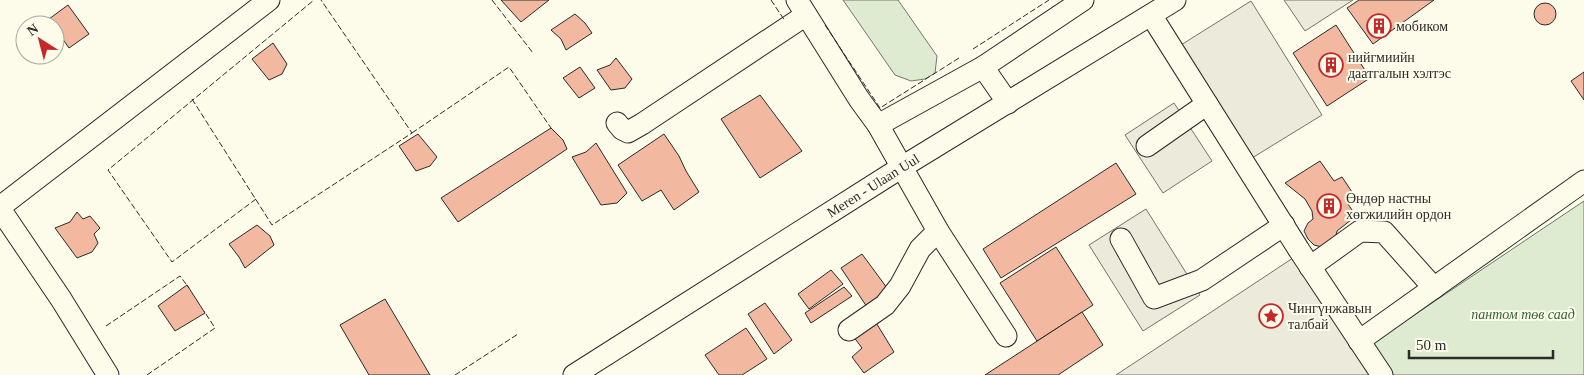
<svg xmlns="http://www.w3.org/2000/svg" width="1584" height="375" font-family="Georgia,serif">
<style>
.green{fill:#deebd1;stroke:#74746e}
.parking{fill:#eceadb;stroke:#74746e}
.building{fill:#f2b8a0;stroke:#2b2b2b}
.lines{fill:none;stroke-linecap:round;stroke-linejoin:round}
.minor-casing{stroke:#2b2b2b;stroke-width:23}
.minor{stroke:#fdfbea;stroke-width:21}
.fence{stroke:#2b2b2b;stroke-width:1;stroke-dasharray:6 2.5;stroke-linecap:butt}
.labels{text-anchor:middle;stroke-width:4;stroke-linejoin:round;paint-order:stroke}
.poi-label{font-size:14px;fill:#2b2b2b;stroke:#fdfbea;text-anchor:start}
.street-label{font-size:14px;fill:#2b2b2b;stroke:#fdfbea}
.park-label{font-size:14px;font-style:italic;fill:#34623c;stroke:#fdfbea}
</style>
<rect width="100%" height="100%" fill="#fdfbea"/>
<g class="green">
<path d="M843 0H898L937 56 935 73 925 79 911 81 895 75Z"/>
<path d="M1584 201V375H1392L1371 344Z"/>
</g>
<g class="parking">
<path d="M1284 0H1353L1305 31Z"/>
<path d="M1251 1 1322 115 1252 158 1181 45Z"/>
<path d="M1174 103 1212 161 1163 193 1125 135Z"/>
<path d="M1146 209 1200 295 1143 331 1089 245Z"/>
<path d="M1296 256 1374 375H1116Z"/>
</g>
<g class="building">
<path d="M501 0H549L521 22Z"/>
<path d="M1359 0H1434L1373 44 1347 8Z"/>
<circle cx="1545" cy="14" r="11"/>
<path d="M68 5 89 34 69 48 55 28V25H53L49 19Z"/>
<path d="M575 14 585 23 592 33 566 50 561 39 551 30Z"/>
<path d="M1336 25 1370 78 1327 106 1293 53Z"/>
<path d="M273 43 287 64 282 74 269 80 252 59Z"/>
<path d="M616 58 632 79 625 88 611 90 597 70 610 65Z"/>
<path d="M580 67 595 88 579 98 563 78Z"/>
<path d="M1584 72V100L1571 81Z"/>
<path d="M760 95 802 151 760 178 721 119Z"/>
<path d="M551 128 563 140 567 149 458 222 441 198Z"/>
<path d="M418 134 437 157 430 166 416 171 399 146Z"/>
<path d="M664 134 679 156 686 171 699 192 674 210 661 190 642 201 618 165Z"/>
<path d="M596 143 627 193 617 203 601 205 572 157 586 152Z"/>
<path d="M1320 161 1334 181 1342 177 1354 195 1346 201 1356 216 1337 231 1335 240 1322 247 1314 245 1308 239 1304 231 1308 223 1313 219 1312 211 1305 199 1285 183Z"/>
<path d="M1116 163 1136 194 1001 278 983 249Z"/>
<path d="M77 212 83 219 90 216 100 228 94 234 98 243 92 252 77 258 55 228 70 222Z"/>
<path d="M257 225 270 236 274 245 245 268 239 257 229 244Z"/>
<path d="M1056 247 1093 305 1037 341 1000 283Z"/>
<path d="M862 254 890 292 867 307 841 268Z"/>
<path d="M831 270 843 284 809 309 798 294Z"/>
<path d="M187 285 205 313 175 331 158 306Z"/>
<path d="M844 287 852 296 811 323 805 313Z"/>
<path d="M385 299 430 375H369L340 325Z"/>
<path d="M765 303 792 340 774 354 748 314Z"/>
<path d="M1082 312 1103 345 1058 375H985Z"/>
<path d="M875 321 894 352 864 373 852 357 862 348 853 336Z"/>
<path d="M746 328 767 359 742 375H719L705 355Z"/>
</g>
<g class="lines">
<g class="minor-casing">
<g id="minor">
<path d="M797 0 859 99 878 125 938 231 920 249 900 286 885 305 849 330"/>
<path d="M1151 15 1299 250 1382 375"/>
<path d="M1008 103 983 67 1083 0"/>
<path d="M617 123 622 129 628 132 642 124 806 15"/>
<path d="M878 125 983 67"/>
<path d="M1147 146 1207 104"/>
<path d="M0 207 269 0"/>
<path d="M0 209 61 299 108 375"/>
<path d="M938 231 1006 336"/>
<path d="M1121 239 1154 298 1202 280 1284 225"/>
<path d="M1310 267 1360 231 1384 232 1434 288"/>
<path d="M1359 341 1584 181"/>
<path id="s1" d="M574 375 902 167 1175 0"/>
</g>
</g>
<use href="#minor" class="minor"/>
<g class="fence">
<path d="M492 0 533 53"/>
<path d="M771 0 785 21"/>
<path d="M825 25 880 108 959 58"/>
<path d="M973 49 1049 0"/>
<path d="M192 99 272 225 412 133 321 0"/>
<path d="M412 133 509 67 551 128"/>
<path d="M256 199 172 262 108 170 314 0"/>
<path d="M106 326 180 276 189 288"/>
<path d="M147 375 215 328 204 311"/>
<path d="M455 375 518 334"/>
</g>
</g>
<defs>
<g id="building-ring" transform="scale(1.25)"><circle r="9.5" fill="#fdfbea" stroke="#c62828" stroke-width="1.5"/><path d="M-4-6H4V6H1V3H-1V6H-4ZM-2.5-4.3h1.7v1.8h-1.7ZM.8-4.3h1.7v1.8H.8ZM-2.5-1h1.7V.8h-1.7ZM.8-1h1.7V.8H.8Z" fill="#c62828"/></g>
<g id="sight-ring" transform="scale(1.25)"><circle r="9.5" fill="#fdfbea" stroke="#c62828" stroke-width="1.5"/><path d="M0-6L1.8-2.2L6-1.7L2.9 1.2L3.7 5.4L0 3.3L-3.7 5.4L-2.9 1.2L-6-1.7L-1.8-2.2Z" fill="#c62828"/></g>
</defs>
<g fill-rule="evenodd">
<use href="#building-ring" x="1379" y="26"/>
<use href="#building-ring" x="1331" y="65"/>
<use href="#building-ring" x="1329" y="206"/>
<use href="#sight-ring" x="1271" y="316"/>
</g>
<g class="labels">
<g class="poi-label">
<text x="1396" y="31">мобиком</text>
<text x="1348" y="62">нийгмиийн<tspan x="1348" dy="16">даатгалын хэлтэс</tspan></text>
<text x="1346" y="203">Өндөр настны<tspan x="1346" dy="16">хөгжилийн ордон</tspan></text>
<text x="1288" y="313">Чингүнжавын<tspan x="1288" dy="16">талбай</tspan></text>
</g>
<g class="street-label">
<text dy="5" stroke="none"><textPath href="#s1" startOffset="354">Meren - Ulaan Uul</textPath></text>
</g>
<g class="park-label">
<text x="1523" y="319">пантом төв саад</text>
</g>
</g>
<g transform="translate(40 40) rotate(324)"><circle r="24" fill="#fdfbea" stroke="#a9a89e"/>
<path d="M0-4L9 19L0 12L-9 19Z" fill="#c62828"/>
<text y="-8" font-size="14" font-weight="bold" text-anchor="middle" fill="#2b2b2b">N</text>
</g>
<path d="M1409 350v8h144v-8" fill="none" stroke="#2b2b2b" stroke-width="2.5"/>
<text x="1416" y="350" font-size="15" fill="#2b2b2b" stroke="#fdfbea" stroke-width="4" paint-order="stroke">50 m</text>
</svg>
